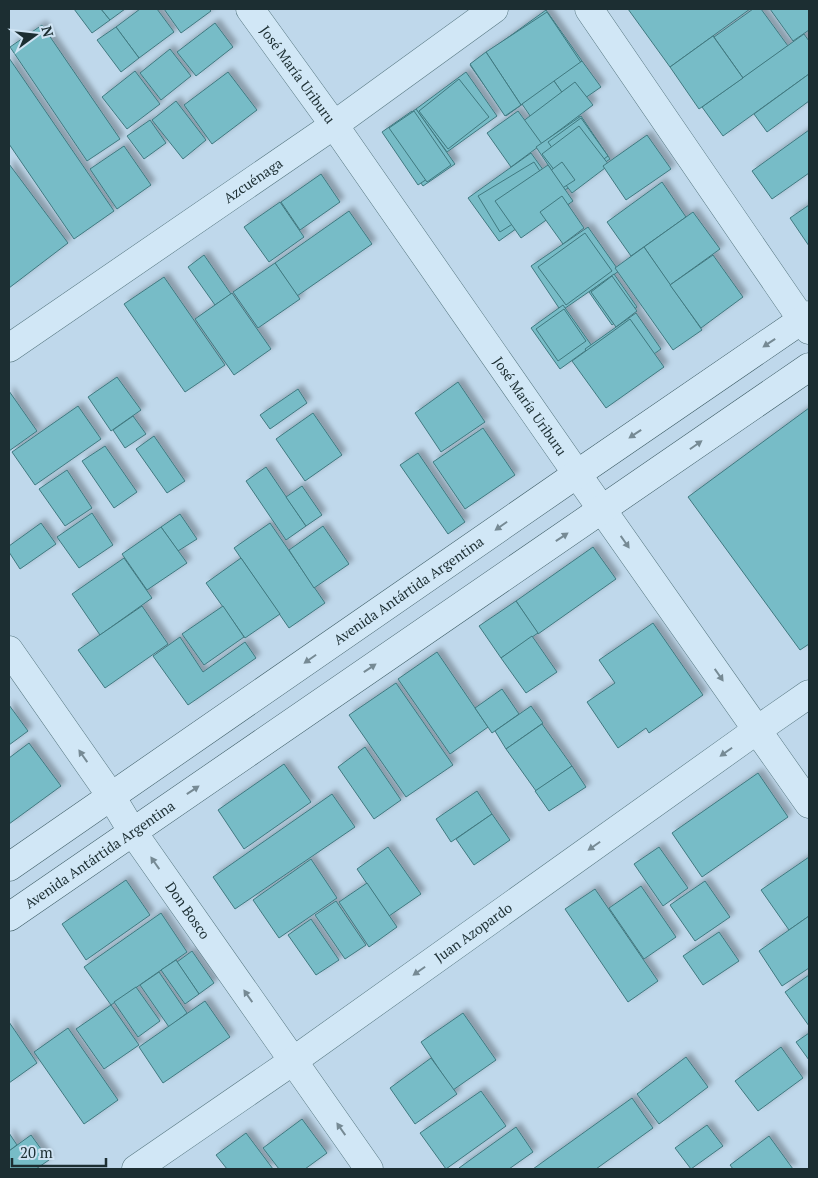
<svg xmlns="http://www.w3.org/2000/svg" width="818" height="1178" font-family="'PT Serif',serif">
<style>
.building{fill:#77bcc7;stroke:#407980;filter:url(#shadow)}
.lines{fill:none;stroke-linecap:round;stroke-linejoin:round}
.minor-casing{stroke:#587882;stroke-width:29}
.secondary-casing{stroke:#3c5b64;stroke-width:29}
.minor{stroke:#d1e7f6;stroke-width:28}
.secondary{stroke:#d1e7f6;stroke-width:28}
.oneway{fill:#768a94}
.labels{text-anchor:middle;stroke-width:5;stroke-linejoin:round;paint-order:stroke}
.street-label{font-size:14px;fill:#1c2e32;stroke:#cee3f3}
</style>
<defs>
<filter id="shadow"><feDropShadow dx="4.5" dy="-4.5" stdDeviation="2.5" flood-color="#0004"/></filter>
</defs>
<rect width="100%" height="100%" fill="#bfd8eb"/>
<g class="building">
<path d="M74 9H101L110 20 92 33Z"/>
<path d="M101 9H125L110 20Z"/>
<path d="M140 9H157L174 32 139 58 116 27Z"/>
<path d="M164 9H209L211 11 181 33Z"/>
<path d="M628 9H750L670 67Z"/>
<path d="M753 9H761L788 46 743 78 714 37Z"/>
<path d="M770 9H809V30L793 41Z"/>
<path d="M546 10 582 61 506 116 470 65Z"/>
<path d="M547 12 582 64 521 105 486 52Z"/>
<path d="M215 23 233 47 196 76 177 52Z"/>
<path d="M42 25 120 139 87 161 10 47Z"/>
<path d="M116 27 139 58 121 72 97 40Z"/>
<path d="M804 34 809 41V74L723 136 702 107Z"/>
<path d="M713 36 743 78 699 109 670 67Z"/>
<path d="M170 49 191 76 161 100 140 73Z"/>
<path d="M486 52 521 105 505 116 470 64Z"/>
<path d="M9 58 114 211 74 239 9 144Z"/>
<path d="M582 61 601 87 572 107 554 81Z"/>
<path d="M135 71 160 104 127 129 102 97Z"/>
<path d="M228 72 257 110 212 144 184 105Z"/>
<path d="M466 72 497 116 447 152 416 109Z"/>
<path d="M809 74V101L767 132 754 114Z"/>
<path d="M459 79 489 117 448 149 419 111Z"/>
<path d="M554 81 580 118 548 142 522 104Z"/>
<path d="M575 82 593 105 536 148 518 125Z"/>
<path d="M176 101 206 140 183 159 152 120Z"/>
<path d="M416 109 455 164 423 186 384 131Z"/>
<path d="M412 111 448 165 418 185 382 132Z"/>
<path d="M414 111 451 165 427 182 389 128Z"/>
<path d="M518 111 542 144 511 167 487 133Z"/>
<path d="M581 116 610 159 565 190 536 147Z"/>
<path d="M581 118 608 156 575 180 548 142Z"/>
<path d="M150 120 166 143 144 159 127 136Z"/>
<path d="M579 126 609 165 572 193 542 154Z"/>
<path d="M809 130V173L772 199 752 171Z"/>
<path d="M647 135 671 169 626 200 603 166Z"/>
<path d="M124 146 151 185 117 209 90 169Z"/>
<path d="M531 153 562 196 499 241 468 198Z"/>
<path d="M534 162 556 196 500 232 478 196Z"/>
<path d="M562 162 575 180 558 191 546 174Z"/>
<path d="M9 164 68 243 9 288Z"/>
<path d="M548 165 573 201 521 238 495 201Z"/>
<path d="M321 174 340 202 300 230 281 202Z"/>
<path d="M662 182 686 217 631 256 607 222Z"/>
<path d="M562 196 584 228 563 244 540 212Z"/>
<path d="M280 202 304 237 269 262 244 227Z"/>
<path d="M809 205V246L790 218Z"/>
<path d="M349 211 372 244 297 296 275 263Z"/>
<path d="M693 212 720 249 670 285 644 247Z"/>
<path d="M588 227 619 271 561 311 531 266Z"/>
<path d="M585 233 612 271 566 305 538 267Z"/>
<path d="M644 247 702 330 673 350 615 268Z"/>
<path d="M204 255 231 294 215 305 188 267Z"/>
<path d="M713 255 743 297 701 328 670 285Z"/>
<path d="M275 263 300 299 258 328 233 292Z"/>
<path d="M614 274 637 307 612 325 589 292Z"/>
<path d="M612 276 637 311 616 327 591 292Z"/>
<path d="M164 277 225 365 185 392 124 304Z"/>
<path d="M232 293 271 349 234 375 195 319Z"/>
<path d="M563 305 592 346 560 369 531 328Z"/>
<path d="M564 309 586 341 558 361 536 329Z"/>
<path d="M636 313 661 349 610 385 585 349Z"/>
<path d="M630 319 664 367 606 408 572 361Z"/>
<path d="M117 377 141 410 111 431 88 397Z"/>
<path d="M458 382 485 422 441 452 415 413Z"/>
<path d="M298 389 307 403 270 429 260 415Z"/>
<path d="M9 391 37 431 9 451Z"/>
<path d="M78 406 101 439 35 485 12 452Z"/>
<path d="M809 408V644L800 650 688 497Z"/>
<path d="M313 413 342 455 305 481 276 439Z"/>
<path d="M133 416 146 434 125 448 113 430Z"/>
<path d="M483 428 515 475 465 509 433 462Z"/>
<path d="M154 436 185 481 167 493 136 449Z"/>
<path d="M105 446 137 492 114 508 82 461Z"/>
<path d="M418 453 465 522 448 534 400 465Z"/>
<path d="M266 467 306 526 286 540 246 481Z"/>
<path d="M67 470 92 508 65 526 39 489Z"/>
<path d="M302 486 322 515 306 526 286 497Z"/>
<path d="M92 513 113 545 79 568 57 537Z"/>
<path d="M180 514 197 539 178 551 161 527Z"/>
<path d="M41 523 56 544 20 569 9 552V546Z"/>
<path d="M270 523 325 603 289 628 234 548Z"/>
<path d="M323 526 349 564 314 588 289 550Z"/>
<path d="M161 527 187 563 147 590 122 554Z"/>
<path d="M593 547 616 579 538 634 516 601Z"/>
<path d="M124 558 152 598 100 635 72 594Z"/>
<path d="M241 558 280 614 245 638 206 583Z"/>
<path d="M516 601 538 633 501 658 479 626Z"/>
<path d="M142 606 168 644 105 688 78 650Z"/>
<path d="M223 606 244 637 204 665 182 634Z"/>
<path d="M653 623 703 695 649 733 646 728 618 748 587 702 615 683 599 660Z"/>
<path d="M532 636 557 672 526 693 501 658Z"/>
<path d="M180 637 203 672 245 642 256 658 188 705 153 656Z"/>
<path d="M437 652 488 727 450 754 398 679Z"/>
<path d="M396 683 453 765 406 797 349 715Z"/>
<path d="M502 689 519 714 492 733 475 708Z"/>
<path d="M9 705 28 731 9 745Z"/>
<path d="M531 706 543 723 506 749 495 731Z"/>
<path d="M542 724 572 766 536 791 506 749Z"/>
<path d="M29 743 61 786 9 824V758Z"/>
<path d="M365 747 401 800 374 819 338 767Z"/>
<path d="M284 764 311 802 244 849 218 810Z"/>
<path d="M572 766 586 787 549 811 535 791Z"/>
<path d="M758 773 788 817 702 877 672 833Z"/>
<path d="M477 791 492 814 451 842 436 819Z"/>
<path d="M332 794 355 827 235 909 213 877Z"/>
<path d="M492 814 510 840 474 865 456 839Z"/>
<path d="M388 847 421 894 389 916 357 869Z"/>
<path d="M659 847 688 888 663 906 634 864Z"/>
<path d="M809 857V916L789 930 761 890Z"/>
<path d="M311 859 337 898 279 938 253 900Z"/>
<path d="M126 880 150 915 86 960 62 924Z"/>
<path d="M705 881 730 917 695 941 670 905Z"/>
<path d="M367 883 397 927 369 947 339 902Z"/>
<path d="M641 886 676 937 644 959 609 908Z"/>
<path d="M595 889 658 981 628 1002 565 909Z"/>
<path d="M336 901 366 945 345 959 315 915Z"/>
<path d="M161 913 187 952 111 1005 84 967Z"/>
<path d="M809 916V968L782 986 759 951Z"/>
<path d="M311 919 339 960 316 975 288 935Z"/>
<path d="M719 932 739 961 703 985 683 956Z"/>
<path d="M192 951 214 983 199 994 177 962Z"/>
<path d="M176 960 199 994 185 1004 161 970Z"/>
<path d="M159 972 187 1013 169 1027 140 985Z"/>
<path d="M809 975V1026L785 992Z"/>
<path d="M136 987 160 1021 138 1037 114 1002Z"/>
<path d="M205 1001 230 1037 163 1083 139 1047Z"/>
<path d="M111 1005 139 1045 104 1069 76 1029Z"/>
<path d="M463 1013 496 1060 453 1090 421 1042Z"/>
<path d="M9 1022 37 1063 9 1083Z"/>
<path d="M68 1028 118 1100 84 1124 34 1052Z"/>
<path d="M809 1033V1060L796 1042Z"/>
<path d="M781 1047 803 1078 758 1111 735 1081Z"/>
<path d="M686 1057 708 1087 659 1124 637 1094Z"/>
<path d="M431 1058 457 1094 415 1124 390 1088Z"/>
<path d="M481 1091 506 1126 446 1169 420 1133Z"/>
<path d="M632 1098 653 1128 596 1169H533Z"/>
<path d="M302 1119 327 1153 305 1169H279L263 1148Z"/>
<path d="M707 1125 723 1146 691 1169 675 1148Z"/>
<path d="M516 1127 533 1152 509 1169H460L459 1168Z"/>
<path d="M9 1133 17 1145 9 1151Z"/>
<path d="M246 1133 273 1169H227L216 1155Z"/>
<path d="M31 1135 49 1160 36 1169H9V1151Z"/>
<path d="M769 1136 793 1169H733L730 1165Z"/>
</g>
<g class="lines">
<g class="minor-casing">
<g id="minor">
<path id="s1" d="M250 9 334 125 577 474 809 804"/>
<path d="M589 9 809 330"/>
<path id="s2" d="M9 348 334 125 494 9"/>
<path id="s3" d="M9 650 111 796 132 831 369 1169"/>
<path id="s4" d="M136 1169 293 1061 757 730 809 694"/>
</g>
</g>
<g class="secondary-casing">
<g id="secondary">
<path id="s5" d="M9 867 577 474 809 315"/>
<path id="s6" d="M9 917 809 367"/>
</g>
</g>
<use href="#minor" class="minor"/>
<use href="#secondary" class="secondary"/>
</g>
<defs><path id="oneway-solid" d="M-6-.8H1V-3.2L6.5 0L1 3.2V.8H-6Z" transform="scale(1.25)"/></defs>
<g class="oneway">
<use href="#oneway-solid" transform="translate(769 343) rotate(146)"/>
<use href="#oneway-solid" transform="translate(635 434) rotate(146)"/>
<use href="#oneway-solid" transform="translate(696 445) rotate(-35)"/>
<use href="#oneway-solid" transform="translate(501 526) rotate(145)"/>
<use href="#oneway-solid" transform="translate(562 537) rotate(-34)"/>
<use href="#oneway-solid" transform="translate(625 542) rotate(55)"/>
<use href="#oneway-solid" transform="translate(310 659) rotate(145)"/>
<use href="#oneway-solid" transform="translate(370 668) rotate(-34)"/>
<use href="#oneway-solid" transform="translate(719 675) rotate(55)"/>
<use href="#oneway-solid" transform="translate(726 752) rotate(145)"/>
<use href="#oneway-solid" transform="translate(83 756) rotate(-125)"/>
<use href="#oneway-solid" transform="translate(193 790) rotate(-34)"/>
<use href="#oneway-solid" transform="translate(594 846) rotate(145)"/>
<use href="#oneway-solid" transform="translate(155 863) rotate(-125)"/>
<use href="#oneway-solid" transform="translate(419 971) rotate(145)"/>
<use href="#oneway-solid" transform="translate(248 996) rotate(-125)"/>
<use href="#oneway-solid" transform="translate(341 1129) rotate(-125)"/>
</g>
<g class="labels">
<g class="street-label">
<text dy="5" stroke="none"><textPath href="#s1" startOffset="81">José María Uriburu</textPath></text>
<text dy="5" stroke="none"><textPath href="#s2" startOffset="296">Azcuénaga</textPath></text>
<text dy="5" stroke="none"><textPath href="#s1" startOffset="486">José María Uriburu</textPath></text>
<text dy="5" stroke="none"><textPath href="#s5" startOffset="486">Avenida Antártida Argentina</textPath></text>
<text dy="5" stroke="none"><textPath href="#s6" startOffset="110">Avenida Antártida Argentina</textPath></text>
<text dy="5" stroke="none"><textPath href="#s3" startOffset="316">Don Bosco</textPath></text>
<text dy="5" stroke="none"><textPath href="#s4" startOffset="412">Juan Azopardo</textPath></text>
</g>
</g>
<rect width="818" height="1178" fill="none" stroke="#1c2e32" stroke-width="20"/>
<g transform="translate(35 35) rotate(75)" stroke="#cee3f3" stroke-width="4" paint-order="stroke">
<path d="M0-4L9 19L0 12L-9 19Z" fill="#1c2e32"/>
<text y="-8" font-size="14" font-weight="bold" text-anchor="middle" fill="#1c2e32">N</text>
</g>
<path d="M12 1158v8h94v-8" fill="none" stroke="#1c2e32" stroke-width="2.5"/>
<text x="20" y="1158" font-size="15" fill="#1c2e32" stroke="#cee3f3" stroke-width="4" paint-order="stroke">20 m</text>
</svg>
